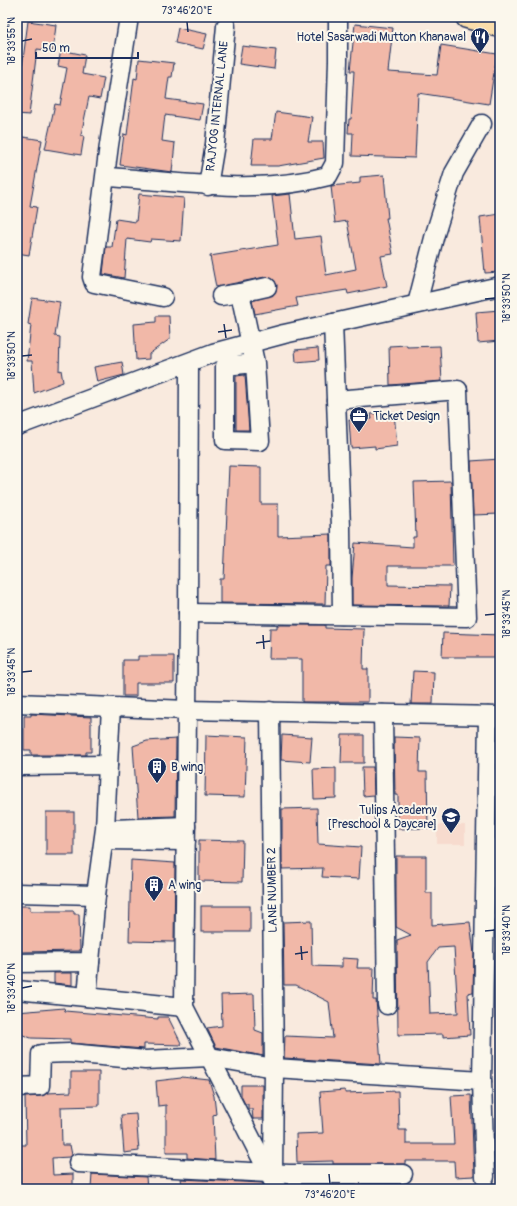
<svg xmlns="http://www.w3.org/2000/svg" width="517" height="1206" font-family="Pangolin,sans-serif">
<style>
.built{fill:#f7dbce}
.building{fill:#f1b8a8;stroke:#1b2f5e;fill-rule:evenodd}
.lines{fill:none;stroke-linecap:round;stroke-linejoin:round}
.minor-casing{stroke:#1b2f5e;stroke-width:21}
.major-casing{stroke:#1b2f5e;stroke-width:25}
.minor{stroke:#fbf7ec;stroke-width:18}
.major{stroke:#faddab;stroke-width:22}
.ticks{fill:none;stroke:#1b2f5e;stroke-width:1.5}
.labels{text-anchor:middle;stroke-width:4;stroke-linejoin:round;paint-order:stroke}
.poi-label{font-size:12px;fill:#1b2f5e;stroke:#fbf7ec;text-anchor:start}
.street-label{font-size:12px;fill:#1b2f5e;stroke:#fbf7ec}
.neatline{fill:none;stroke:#1b2f5e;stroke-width:1.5}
.ticks-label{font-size:10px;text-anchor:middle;fill:#1b2f5e}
</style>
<rect width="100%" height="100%" fill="#f9eade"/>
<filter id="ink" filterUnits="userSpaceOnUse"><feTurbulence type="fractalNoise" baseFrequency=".025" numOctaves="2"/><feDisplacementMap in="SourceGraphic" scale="8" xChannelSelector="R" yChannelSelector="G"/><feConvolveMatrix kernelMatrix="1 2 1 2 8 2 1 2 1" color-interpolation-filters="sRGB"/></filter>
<g filter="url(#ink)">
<rect class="built" x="437" y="825" width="28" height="19"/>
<g class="building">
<path d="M28 21 56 25 53 51 37 49 29 115 17 114V66L22 67Z"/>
<path d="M355 24 393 28 388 72 437 75 441 45 497 54 489 104 418 93 415 158 352 156 353 133H348L349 119H351L354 71H350Z"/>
<path d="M178 28 207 34 203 49 175 43Z"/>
<path d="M242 46 276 50 274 69 239 64Z"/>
<path d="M61 50 85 55 82 74 104 78 100 99 89 97 81 135 84 136 81 155 45 149 55 104 60 105 67 68 58 66Z"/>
<path d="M139 59 174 63 172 77H169L166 99 203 104 200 120 165 115 162 141 175 143 172 172 120 165 124 134 127 135 134 78 137 79Z"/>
<path d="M276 112 312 117 308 142H323L324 158 278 166H251L254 139H272Z"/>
<path d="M17 136 42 140 30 206 37 207 29 255 17 253Z"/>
<path d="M384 175 388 218H386L393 254 381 256 387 286 348 294 347 290 296 298 298 306 255 314 252 301 274 294 277 285 274 280 265 277 216 287 210 256 278 245 272 196 290 194 295 239 321 236 326 275 356 269 347 221 335 223 331 186 360 183V177Z"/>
<path d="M139 194 184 198 181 241 151 239 150 242 127 239 124 278 103 274 106 247H112L116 219 136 222Z"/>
<path d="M500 214V272L485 273 480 217Z"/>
<path d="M32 298 60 302 55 336 60 337 59 371 61 370 63 382 34 393 32 361H27L31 325 28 324Z"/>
<path d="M500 310V341L478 343 476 312Z"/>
<path d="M156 316H169L170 339 149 354V359L136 360 134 324 156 322Z"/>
<path d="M407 345V347L440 346 442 381 390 385 389 346Z"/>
<path d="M318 348 319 360 296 362 295 350Z"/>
<path d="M122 362 124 375 97 382 94 367Z"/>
<path d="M245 375 249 430H236V376Z"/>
<path d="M394 412 397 446 375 449V446L351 448 349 420 372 419 371 414Z"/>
<path d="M500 459V514L473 515 471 461Z"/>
<path d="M229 466 261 467V504H278V536L331 534V566H326L325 604 220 603V579H224Z"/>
<path d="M451 481 453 566H388V585L450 586 449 606 352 605V578L355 543 413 547V537H416L414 482Z"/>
<path d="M277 625H325V628L364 629 363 669H368V702H302V659H269L270 628H277Z"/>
<path d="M443 633 500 635V657H442Z"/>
<path d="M138 656H174V683H136V696H123V660H138Z"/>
<path d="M413 671 434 672 433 704H411Z"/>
<path d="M31 714 91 717V752H86V755H31V750H24V716H31Z"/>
<path d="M206 735 247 737 245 797 205 796Z"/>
<path d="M282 735 312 737 310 762 281 760Z"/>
<path d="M342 735H364V763H341Z"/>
<path d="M394 737 420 738 419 772H427L428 828 398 829V795H395Z"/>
<path d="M176 739 175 816 138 817 133 746 147 741Z"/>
<path d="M362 767H373L374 795 363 796Z"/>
<path d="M336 768V798L314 799 313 769Z"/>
<path d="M317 808 318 844 361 847 359 879 322 877 323 868 282 869V809Z"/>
<rect x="46" y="812" width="28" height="43"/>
<path d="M199 840 243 841 242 882 199 881Z"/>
<path d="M396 856H426V893H432V925L470 922 474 954 473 992 468 993 470 1035 443 1037V1034L398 1035 397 940 411 935 396 927ZM454 947 458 1013 430 1014 428 962 438 948Z"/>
<path d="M131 860 175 863 174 942 129 941Z"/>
<path d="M20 906H30V911H74V914H79L80 951 20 952V950H17V915H20Z"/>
<rect x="201" y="906" width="49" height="26"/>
<path d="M311 921 312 966 342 967V958L358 959 357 968H374L373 1000H376L381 1064 284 1058 285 1036 333 1038 329 1002 296 985H284L283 922Z"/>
<path d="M54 973H72V985L54 983Z"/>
<path d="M254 994 255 1030 263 1033V1056L216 1047 207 1028 222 1026 221 995Z"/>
<path d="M64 1008 65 1011 158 1019V1017H168L182 1045 144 1044V1049L70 1043V1039L31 1038 18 1033 17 1012Z"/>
<path d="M71 1072H99V1106L61 1107 62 1145H70L72 1155 70 1157 52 1158 53 1175 73 1174V1189H17V1167L21 1170 18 1145H26L25 1097 41 1096 47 1093 71 1092Z"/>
<path d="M182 1077 209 1080 214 1096 216 1114 213 1115 215 1160 187 1158V1153H166V1105L158 1106 156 1081 181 1078Z"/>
<path d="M241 1085H263V1119H253L252 1109H248V1104H245L241 1096Z"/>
<path d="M345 1090V1093L398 1091 399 1130H406V1144H454L451 1096 471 1095 474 1176 455 1177 454 1161H405V1164H333V1161L297 1162 296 1134 323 1133 320 1092Z"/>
<path d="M136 1114 139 1151 124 1153 121 1115Z"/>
<path d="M92 1174 146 1177 147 1189H91Z"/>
<path d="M181 1179 262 1183 265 1189H183Z"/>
<rect x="333" y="1184" width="64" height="5"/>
</g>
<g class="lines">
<g class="minor-casing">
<g id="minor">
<path d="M129 17 109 145 92 277 94 283 163 297"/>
<path d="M106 177C180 181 255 196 328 176L335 163 338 60V17"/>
<path d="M208 186 215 144 226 26"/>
<path d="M221 296 240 293"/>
<path d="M417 304 435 234 454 173 482 124"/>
<path d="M333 323 341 527 342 615"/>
<path d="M189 363 188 613 184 1007 277 1189"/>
<path d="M255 363 225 366V440L260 441 255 363 240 293 267 287"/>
<path d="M17 426 213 353 284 334 500 286"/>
<path d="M188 613 467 617 458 390 336 400"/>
<path d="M17 703 187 710 500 716"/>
<path d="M270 711 274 1068 273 1173"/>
<path d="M383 714 387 1005"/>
<path d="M108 765 111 707"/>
<path d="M17 766 108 765 105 829 96 895 17 893"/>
<path d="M114 829 186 826"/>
<path d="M104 840 186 841"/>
<path d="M17 963 90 962 96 895"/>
<path d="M17 990 184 1007"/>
<path d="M87 997 90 962"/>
<path d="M17 1087 40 1086 41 1054 69 1053 145 1060 210 1057 274 1068 482 1081"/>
<path d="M78 1163 289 1174H403"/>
<path d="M485 1177 482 1081 488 716"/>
</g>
</g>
<g class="major-casing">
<path id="major" d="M467 17 500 26"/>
</g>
<use href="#minor" class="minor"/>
<use href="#major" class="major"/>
</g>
</g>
<path class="ticks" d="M187 22 188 32M22 41 32 39M485 299 495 298M224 324 226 338M218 332 232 330M22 356 32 355M485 615 495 614M263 635 264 649M256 643 270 641M22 672 32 671M485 931 495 930M301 946 302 960M295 954 308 952M22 988 32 986M329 1174 330 1184"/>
<defs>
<g id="restaurant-pin" transform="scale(1)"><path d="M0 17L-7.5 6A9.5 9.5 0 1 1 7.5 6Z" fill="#1b2f5e" stroke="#fbf7ec"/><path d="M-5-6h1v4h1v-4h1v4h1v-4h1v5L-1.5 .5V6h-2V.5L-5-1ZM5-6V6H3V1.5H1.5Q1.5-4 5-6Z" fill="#fff"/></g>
<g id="office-pin" transform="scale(1)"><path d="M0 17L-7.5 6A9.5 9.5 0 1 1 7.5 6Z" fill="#1b2f5e" stroke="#fbf7ec"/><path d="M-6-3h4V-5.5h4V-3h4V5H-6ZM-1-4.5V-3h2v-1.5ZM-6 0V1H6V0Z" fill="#fff"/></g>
<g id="building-pin" transform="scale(1)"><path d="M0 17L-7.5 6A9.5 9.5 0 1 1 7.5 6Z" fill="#1b2f5e" stroke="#fbf7ec"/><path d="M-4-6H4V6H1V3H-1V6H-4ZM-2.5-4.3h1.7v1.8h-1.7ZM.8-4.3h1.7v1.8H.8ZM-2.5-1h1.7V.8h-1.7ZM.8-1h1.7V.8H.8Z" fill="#fff"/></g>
<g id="school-pin" transform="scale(1)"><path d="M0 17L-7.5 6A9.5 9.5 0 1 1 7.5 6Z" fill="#1b2f5e" stroke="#fbf7ec"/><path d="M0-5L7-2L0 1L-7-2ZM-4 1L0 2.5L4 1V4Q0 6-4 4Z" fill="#fff"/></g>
</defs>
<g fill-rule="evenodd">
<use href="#restaurant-pin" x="480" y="37"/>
<use href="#office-pin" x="359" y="416"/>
<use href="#building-pin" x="157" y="767"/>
<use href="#school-pin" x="451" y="817"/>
<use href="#building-pin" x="154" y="885"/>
</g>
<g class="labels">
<g class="poi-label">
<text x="466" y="41" text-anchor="end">Hotel Sasarwadi Mutton Khanawal</text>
<text x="373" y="420">Ticket Design</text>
<text x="171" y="771">B wing</text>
<text x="437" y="814" text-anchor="end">Tulips Academy<tspan x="437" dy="14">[Preschool &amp; Daycare]</tspan></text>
<text x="168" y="889">A wing</text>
</g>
<g class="street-label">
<text transform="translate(217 106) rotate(-84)" y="4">RAJYOG INTERNAL LANE</text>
<text transform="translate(272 890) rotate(-91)" y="4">LANE NUMBER 2</text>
</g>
</g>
<rect width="517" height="1206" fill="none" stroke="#fbf7ec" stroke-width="44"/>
<path d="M36 52v6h102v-6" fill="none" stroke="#1b2f5e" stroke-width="2"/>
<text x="42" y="52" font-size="12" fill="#1b2f5e" stroke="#fbf7ec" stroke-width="3" paint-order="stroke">50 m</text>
<rect x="22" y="22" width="473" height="1162" class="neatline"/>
<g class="ticks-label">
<text x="187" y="14">73°46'20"E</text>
<text transform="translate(11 41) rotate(-90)" y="4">18°33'55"N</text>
<text transform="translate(506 298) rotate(-90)" y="4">18°33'50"N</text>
<text transform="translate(11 356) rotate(-90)" y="4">18°33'50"N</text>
<text transform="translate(506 614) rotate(-90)" y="4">18°33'45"N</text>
<text transform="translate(11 672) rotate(-90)" y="4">18°33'45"N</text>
<text transform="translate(506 930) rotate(-90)" y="4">18°33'40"N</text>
<text transform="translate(11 988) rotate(-90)" y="4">18°33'40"N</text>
<text x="330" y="1198">73°46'20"E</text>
</g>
</svg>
